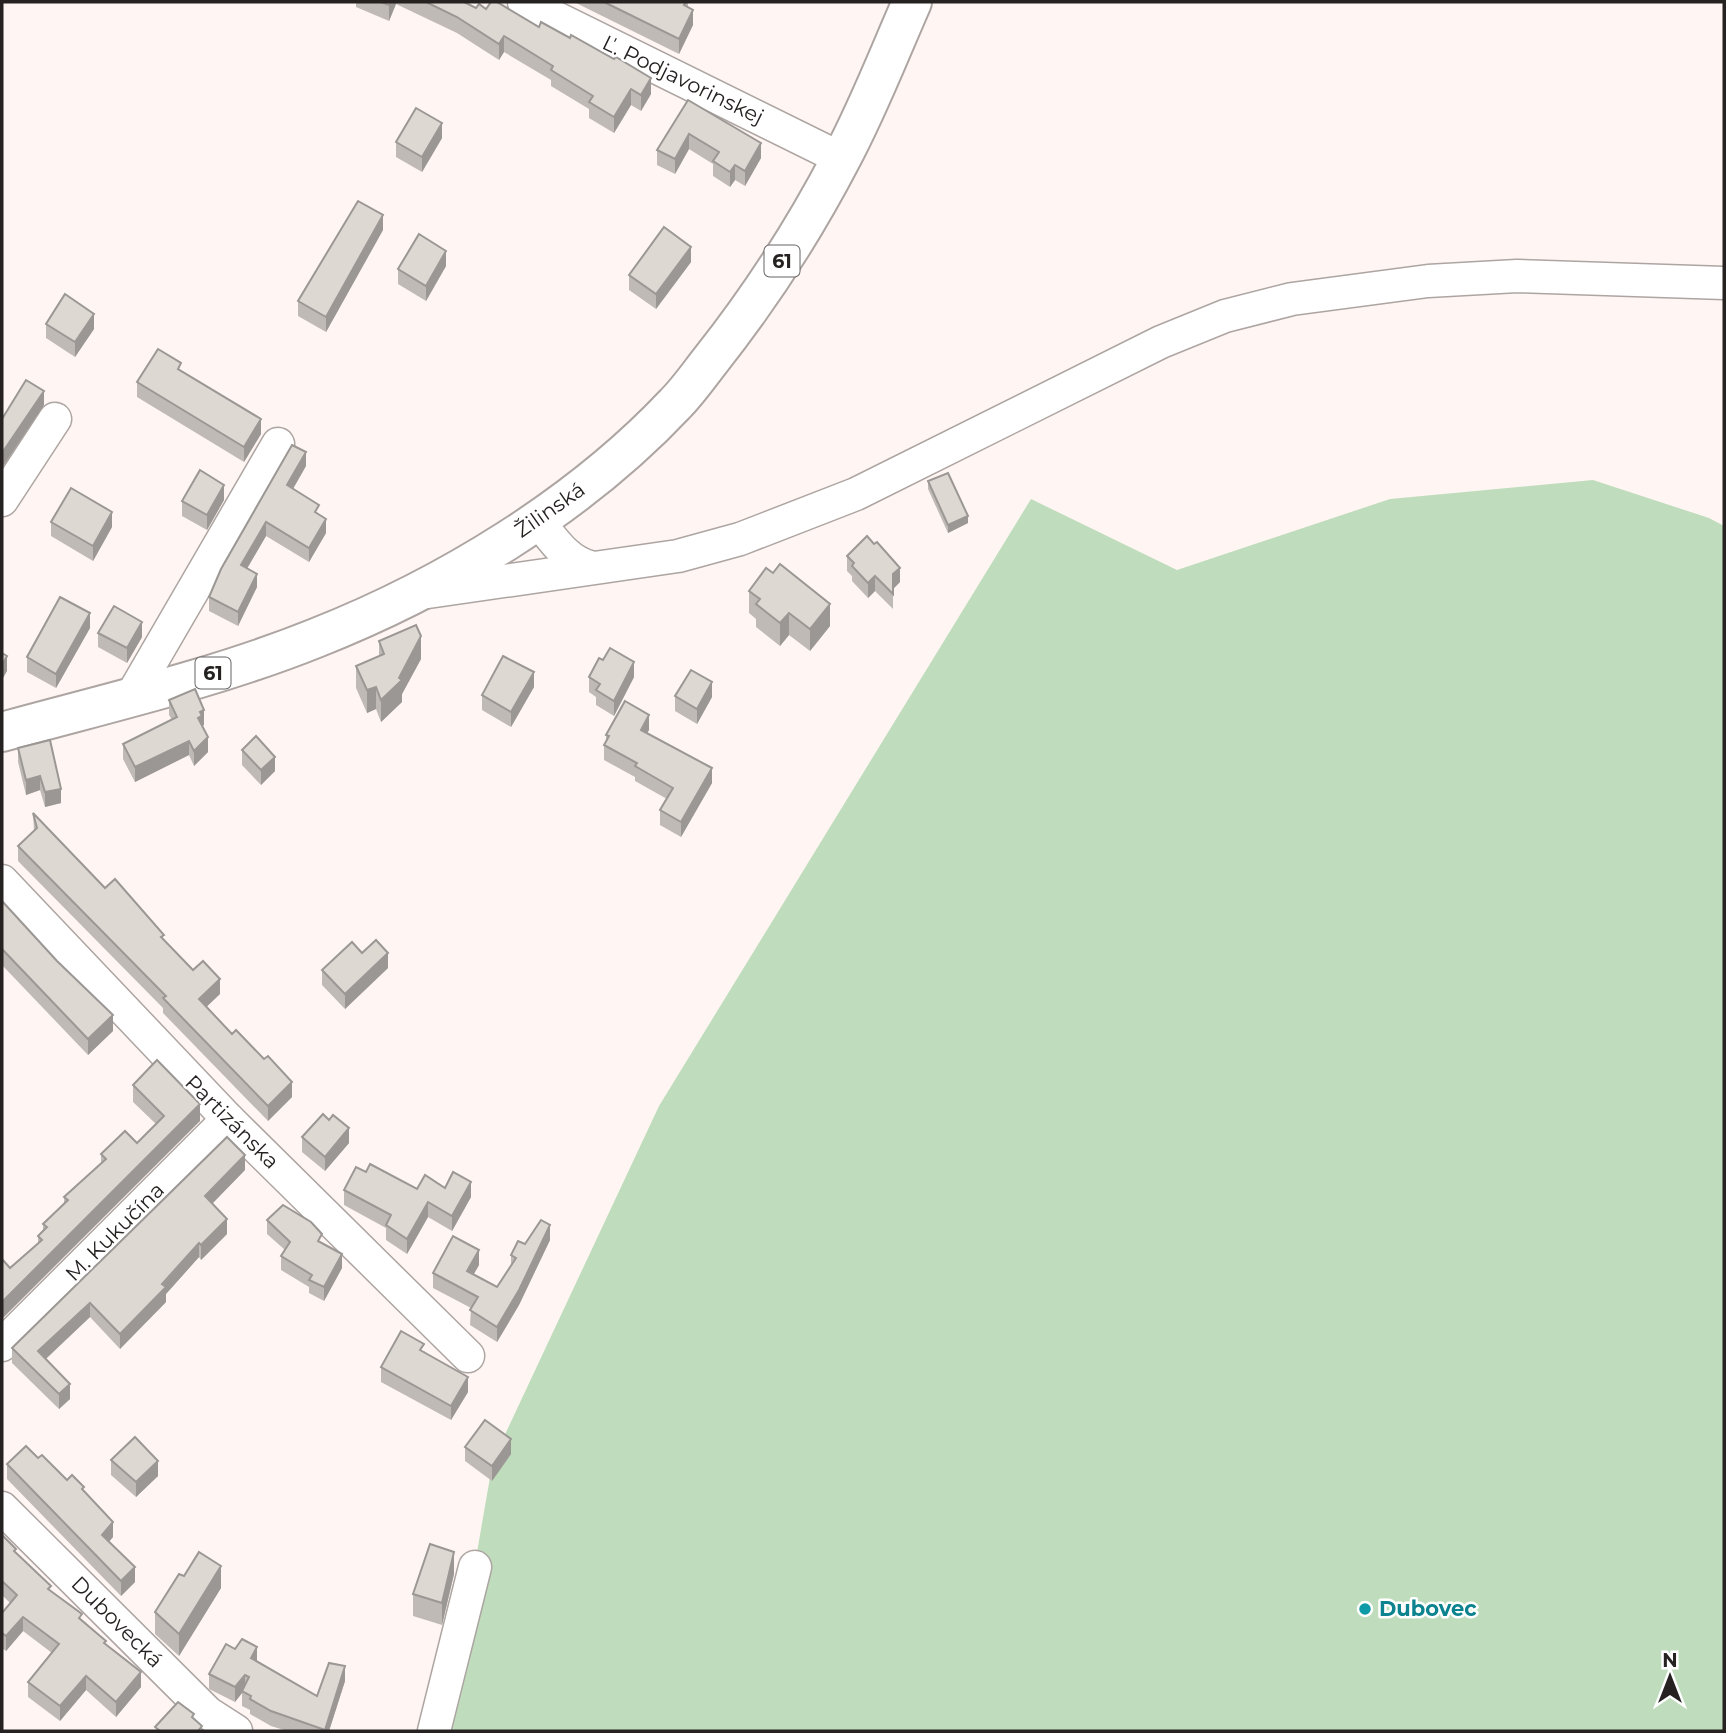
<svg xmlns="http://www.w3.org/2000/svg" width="1726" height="1733" font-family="Montserrat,sans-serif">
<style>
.green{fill:#bfdcbc}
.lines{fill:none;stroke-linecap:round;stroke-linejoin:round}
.minor-casing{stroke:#ada5a2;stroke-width:35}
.major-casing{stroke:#ada5a2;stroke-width:42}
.minor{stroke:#fff;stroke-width:32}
.major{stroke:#fff;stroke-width:38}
.wall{fill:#bfbab5}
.shaded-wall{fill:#9b9794}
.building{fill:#ded8d3;stroke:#9b9794;stroke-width:2}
.culture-dot{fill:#0f9aa8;stroke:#fff;stroke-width:2.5}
.labels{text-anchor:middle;stroke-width:5;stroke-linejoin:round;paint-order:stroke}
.shield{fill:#fff;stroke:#666464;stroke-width:2}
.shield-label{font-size:19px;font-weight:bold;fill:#252221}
.street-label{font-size:21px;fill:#252221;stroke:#fff}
.culture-label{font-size:21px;font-weight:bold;fill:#0d838f;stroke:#fff;text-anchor:start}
</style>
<rect width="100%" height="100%" fill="#fff6f3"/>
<path class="green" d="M1593 480 1709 518 1724 526V1731H446L493 1460 659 1106 1031 499 1177 570 1390 499Z"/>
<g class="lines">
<g class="minor-casing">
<g id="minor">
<path d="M524 2 842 159"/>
<path d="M2 500 55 419"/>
<path d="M538 521C553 539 566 561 590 567"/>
<path d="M428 592 678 556 740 539 856 494 1161 342 1225 316 1292 299 1428 281 1517 276 1724 283"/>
<path d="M131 697 278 444"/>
<path d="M2 881 228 1119 468 1356"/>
<path d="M2 1345 228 1119"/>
<path d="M2 1508 208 1713 236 1731"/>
<path d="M434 1731 475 1567"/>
</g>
</g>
<g class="major-casing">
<path id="major" d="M2 732C107 703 214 679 316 638 445 587 579 506 675 404 688 391 699 375 710 361 760 298 804 230 841 159 868 109 889 54 912 2"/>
</g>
<use href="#minor" class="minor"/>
<use href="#major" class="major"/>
</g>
<g class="wall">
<path d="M356 2H464L476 8 486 9 651 94 641 111 631 105 614 133 589 118V109L551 86V80L504 52 499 60 457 33 396 4 389 21 356 7Z"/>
<path d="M574 2H688V7L693 25 679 54Z"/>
<path d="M688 100 761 158 745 186 735 180 730 187 713 176V164L689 149 675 174 657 165V150Z"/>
<path d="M442 138 422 172 396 157V142Z"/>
<path d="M383 230 326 332 298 316V301Z"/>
<path d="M691 262 656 309 629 290V275Z"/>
<path d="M446 266 426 301 398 284V269Z"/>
<path d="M46 324 94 329 75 357 46 338Z"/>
<path d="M137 382 261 434 244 462 137 397Z"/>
<path d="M306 466 293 489 319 515 326 533 309 562 266 536 247 568 257 587 238 626 209 611V597Z"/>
<path d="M928 481 968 523 948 533 928 489Z"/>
<path d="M224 500 207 530 182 516V501Z"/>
<path d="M51 522 112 527 93 561 51 536Z"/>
<path d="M847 556 900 582 893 589V609L875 591 868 598 852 581V576L847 571Z"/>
<path d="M749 591 830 626 810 651 789 635 780 646 756 627V619L749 613Z"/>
<path d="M90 628 56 688 27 672V657Z"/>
<path d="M98 633 142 637 127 663 98 647Z"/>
<path d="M379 641 421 659 402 694V702L381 722 376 709 367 713 356 688V666L379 656Z"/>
<path d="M589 677H634L614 716 596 705V697L589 692Z"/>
<path d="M534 687 511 727 482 710V695Z"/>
<path d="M675 696 712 697 697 724 675 711Z"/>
<path d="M169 700 204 725 202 726 208 752 194 766 189 755 135 782 123 759V744L172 720 169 715Z"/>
<path d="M649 730 647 733 712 783 681 837 660 825V810L667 799 635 781V777L604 760V745L606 742V735Z"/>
<path d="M18 748 61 803 45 807 40 790 26 795 18 762Z"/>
<path d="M242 750 275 771 261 785 242 765Z"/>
<path d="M33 813 105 888 164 940 193 970 220 994 206 1007 292 1097 268 1121 163 1013V1008L18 861V846L34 831Z"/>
<path d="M2 901 113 1031 88 1055 2 965Z"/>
<path d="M362 953 388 968 345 1009 322 985V970Z"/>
<path d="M133 1085 200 1121 10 1268 38 1244V1236L43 1230V1224L64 1203V1197L101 1163V1154L137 1143 156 1124 133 1102Z"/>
<path d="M329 1120 349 1143 325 1171 302 1152V1137Z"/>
<path d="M245 1170 212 1204 227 1234 201 1260 199 1257 166 1294V1302L120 1349 90 1317 46 1359 70 1399 59 1409 12 1363V1348Z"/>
<path d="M366 1172 417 1189 445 1188 471 1197 452 1231 428 1217 407 1254 386 1240V1228L344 1205V1190Z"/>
<path d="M267 1220 322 1243 342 1268 324 1301 309 1293V1287L281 1270V1256L285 1250 267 1234Z"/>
<path d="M550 1240 519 1305 497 1342 470 1325 471 1308 433 1288V1273L479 1265 473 1275 497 1287 511 1266V1255L525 1244Z"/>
<path d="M424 1351 468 1392 451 1420 381 1382V1367Z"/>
<path d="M465 1447 511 1454 492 1481 465 1461Z"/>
<path d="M38 1458 84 1492 113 1537 109 1542 135 1582 121 1596 7 1479V1464Z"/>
<path d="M111 1460 158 1476 136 1497 111 1475Z"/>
<path d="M2 1535 16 1553 51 1591 106 1644 141 1687 116 1717 86 1690 60 1721 28 1697V1682L52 1653 23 1631 6 1651 2 1648V1613L10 1603 2 1595Z"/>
<path d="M454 1574 442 1625 413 1616V1594Z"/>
<path d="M184 1576 221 1588 179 1656 155 1634V1612Z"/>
<path d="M257 1661 317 1696 345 1681 329 1731H287L271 1726 250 1714V1710L242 1706V1693L235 1702 209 1689V1674Z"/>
</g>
<g class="shaded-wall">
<path d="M390 2H396V4L389 21V5Z"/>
<path d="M693 10V25L679 54V39Z"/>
<path d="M504 36V52L499 60V44Z"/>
<path d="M651 78V94L641 111V95Z"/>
<path d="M631 89V105L614 133V117Z"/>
<path d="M442 123V138L422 172V157Z"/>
<path d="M689 134V149L675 174V159Z"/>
<path d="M761 143V158L745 186V171Z"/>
<path d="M735 165V180L730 187V172Z"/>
<path d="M383 215V230L326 332V317Z"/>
<path d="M691 247V262L656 309V294Z"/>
<path d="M446 251V266L426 301V286Z"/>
<path d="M94 314V329L75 357V342Z"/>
<path d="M44 391V405L2 468V453Z"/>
<path d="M261 419V434L244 462V447Z"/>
<path d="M306 452V466L287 499V485Z"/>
<path d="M224 485V500L207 530V515Z"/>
<path d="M112 512V527L93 561V546Z"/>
<path d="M968 516V523L948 533V525Z"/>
<path d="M326 519V533L309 562V548Z"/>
<path d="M266 522V536L241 579V565Z"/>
<path d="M900 568V582L893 589V574Z"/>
<path d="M257 574V587L238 626V612Z"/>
<path d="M875 576V591L868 598V583Z"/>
<path d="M830 604V626L810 651V629Z"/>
<path d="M90 613V628L56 688V674Z"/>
<path d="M789 613V635L780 646V623Z"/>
<path d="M142 622V637L127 663V648Z"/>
<path d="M421 636V659L402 694V702L381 722V700L399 678Z"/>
<path d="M7 656V671L2 680V665Z"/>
<path d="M634 662V677L614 716V701Z"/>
<path d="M534 672V687L511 727V712Z"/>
<path d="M712 682V697L697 724V709Z"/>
<path d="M376 687V709L367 713V690Z"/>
<path d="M204 710V725L202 726 198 718 200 712Z"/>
<path d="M649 715V730L641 744V730Z"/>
<path d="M208 737V752L194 766V751Z"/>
<path d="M189 741V755L135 782V767Z"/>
<path d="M275 757V771L261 785V770Z"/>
<path d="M712 768V783L681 837V822Z"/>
<path d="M40 776V790L26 795V780Z"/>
<path d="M61 789V803L45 807V792Z"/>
<path d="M388 953V968L345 1009V994Z"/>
<path d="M220 979V994L199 1014V999Z"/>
<path d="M113 1015V1031L88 1055V1039Z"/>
<path d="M292 1082V1097L268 1121V1106Z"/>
<path d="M200 1104V1121L2 1319V1302Z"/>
<path d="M349 1128V1143L325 1171V1157Z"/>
<path d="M245 1155V1170L205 1211V1196Z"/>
<path d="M471 1182V1197L452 1231V1216Z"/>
<path d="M428 1202V1217L407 1254V1239Z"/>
<path d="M227 1219V1234L201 1260V1245Z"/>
<path d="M550 1225V1240L519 1305 497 1342V1327Z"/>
<path d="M199 1243V1257L166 1294V1302L120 1349V1334Z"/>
<path d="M479 1250V1265L467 1286V1271Z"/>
<path d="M342 1254V1268L324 1301V1287Z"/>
<path d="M90 1303V1317L38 1366V1351Z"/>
<path d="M468 1377V1392L451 1420V1406Z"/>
<path d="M70 1384V1399L59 1409V1394Z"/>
<path d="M3 1402V1417L2 1419V1404Z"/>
<path d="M511 1439V1454L492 1481V1466Z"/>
<path d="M158 1461V1476L136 1497V1482Z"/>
<path d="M113 1522V1537L102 1549V1535Z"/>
<path d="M454 1552V1574L442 1625V1603Z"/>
<path d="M221 1566V1588L179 1656V1634Z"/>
<path d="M135 1567V1582L121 1596V1581Z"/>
<path d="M23 1617V1631L6 1651V1636Z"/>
<path d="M257 1647V1662L251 1658Z"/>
<path d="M345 1666V1681L329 1731H325Z"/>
<path d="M141 1672V1687L116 1717V1702Z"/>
<path d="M245 1675V1690L242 1691V1693L235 1702V1687Z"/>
<path d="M86 1676V1690L60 1721V1706Z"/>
</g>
<g class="building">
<path d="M381 2H390L389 5Z"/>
<path d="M426 2H464L476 8 479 4 486 9 491 2H497L539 27 541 22 570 38 571 35 614 59 616 57 651 78 641 95 631 89 614 117 589 102 593 96 551 70 553 66 504 36 499 44 457 17Z"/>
<path d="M604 2H686L684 5 693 10 679 39Z"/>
<path d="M688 100 761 143 745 171 735 165 730 172 713 161 719 152 689 134 675 159 657 150Z"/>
<path d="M416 108 442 123 422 157 396 142Z"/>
<path d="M358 201 383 215 326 317 298 301Z"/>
<path d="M664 227 691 247 656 294 629 275Z"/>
<path d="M419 234 446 251 426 286 398 269Z"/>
<path d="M65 294 94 314 75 342 46 324Z"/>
<path d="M158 349 181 363 178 369 261 419 244 447 137 382Z"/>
<path d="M26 380 44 391 2 453V419Z"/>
<path d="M292 445 306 452 287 485 319 505 315 512 326 519 309 548 266 522 241 565 257 574 238 612 209 597 221 569Z"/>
<path d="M200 470 224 485 207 515 182 501Z"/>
<path d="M948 473 968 516 948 525 928 481Z"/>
<path d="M71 488 112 512 93 546 51 522Z"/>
<path d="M867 536 874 544 877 542 900 568 893 574V594L875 576 868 583 852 566 854 563 847 556Z"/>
<path d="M780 564 830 604 810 629 789 613 780 623 756 604 760 599 749 591 766 568 773 573Z"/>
<path d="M60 597 90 613 56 674 27 657Z"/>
<path d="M114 606 142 622 127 648 98 633Z"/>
<path d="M416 625 421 636 399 678 402 680 381 700 376 687 367 690 356 666 384 654 379 641Z"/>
<path d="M610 648 634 662 614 701 596 690 600 684 589 677 599 658 603 660Z"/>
<path d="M2 653 7 656 2 665Z"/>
<path d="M503 656 534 672 511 712 482 695Z"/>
<path d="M691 670 712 682 697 709 675 696Z"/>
<path d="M195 689 204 710 200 712 202 716 198 718 208 737 194 751 189 741 135 767 123 744 177 717 169 700Z"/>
<path d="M625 701 649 715 641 730 712 768 681 822 660 810 673 788 635 766 637 763 604 745 609 736 606 735Z"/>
<path d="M256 736 275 757 261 770 242 750Z"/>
<path d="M50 740 61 789 45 792 40 776 26 780 18 748Z"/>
<path d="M33 813 105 888 115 879 164 935 161 937 193 970 203 961 220 979 199 999 232 1034 236 1030 264 1059 268 1056 292 1082 268 1106 163 998 166 996 18 846 37 828Z"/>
<path d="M2 901 57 961 113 1015 88 1039 2 949Z"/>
<path d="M376 940 388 953 345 994 322 970 352 942 362 953Z"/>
<path d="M157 1060 200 1104 2 1302V1259L10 1268 42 1240 38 1236 47 1227 43 1224 68 1200 64 1197 106 1159 101 1154 125 1131 137 1143 164 1116 133 1085Z"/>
<path d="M323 1114 329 1120 333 1115 349 1128 325 1157 302 1137Z"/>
<path d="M227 1137 245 1155 205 1196 227 1219 201 1245 199 1243 162 1284 166 1287 120 1334 90 1303 38 1351 70 1384 59 1394 12 1348Z"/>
<path d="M370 1164 417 1189 425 1175 445 1188 453 1172 471 1182 452 1216 428 1202 407 1239 386 1225 391 1215 344 1190 356 1167 366 1172Z"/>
<path d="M283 1205 311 1222 322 1234 318 1241 342 1254 324 1287 309 1280 312 1275 281 1256 290 1242 267 1220Z"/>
<path d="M541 1220 550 1225 519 1290 497 1327 470 1310 478 1297 433 1273 453 1236 479 1250 467 1271 497 1287 516 1258 511 1255 518 1241 525 1244Z"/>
<path d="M401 1331 424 1344 420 1350 468 1377 451 1406 381 1367Z"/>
<path d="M485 1420 511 1439 492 1466 465 1447Z"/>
<path d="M135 1437 158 1461 136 1482 111 1460Z"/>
<path d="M26 1446 38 1458 42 1455 67 1480 72 1475 84 1487 82 1489 113 1522 102 1535 135 1567 121 1581 7 1464Z"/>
<path d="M2 1535 16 1549 14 1551 51 1586 48 1589 82 1614 79 1618 106 1641 104 1643 141 1672 116 1702 86 1676 60 1706 28 1682 59 1644 23 1617 6 1636 2 1633V1613L17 1595 2 1581Z"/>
<path d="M430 1544 454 1552 442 1603 413 1594Z"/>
<path d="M199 1552 221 1566 179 1634 155 1612 179 1574 184 1576Z"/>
<path d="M242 1639 257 1647 251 1658 317 1696 329 1663 345 1666 325 1730 271 1711 250 1699 251 1696 242 1691 249 1677 245 1675 235 1687 209 1674 226 1644 235 1649Z"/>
<path d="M178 1702 194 1714 192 1717 202 1726 198 1731H160L155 1727Z"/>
</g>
<circle class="culture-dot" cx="1365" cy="1609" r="7"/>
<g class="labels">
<g class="shield">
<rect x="764.5" y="245.5" width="35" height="31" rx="5"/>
<rect x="195.5" y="657.5" width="35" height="31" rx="5"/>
</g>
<g class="shield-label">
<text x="782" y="268">61</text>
<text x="213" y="680">61</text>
</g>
<g class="street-label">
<text transform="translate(683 80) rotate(26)" y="7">Ľ. Podjavorinskej</text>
<text transform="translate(550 510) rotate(-35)" y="7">Žilinská</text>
<text transform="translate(232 1122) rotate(45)" y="7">Partizánska</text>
<text transform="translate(115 1232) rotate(-45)" y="7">M. Kukučína</text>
<text transform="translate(117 1622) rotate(45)" y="7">Dubovecká</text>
</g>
<g class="culture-label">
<text x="1379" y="1616">Dubovec</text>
</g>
</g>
<rect width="1726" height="1733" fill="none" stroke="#252221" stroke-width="7"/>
<g transform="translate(1670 1677)" stroke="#ffffff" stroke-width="5" paint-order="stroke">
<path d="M0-5L12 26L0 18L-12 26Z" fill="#252221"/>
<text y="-10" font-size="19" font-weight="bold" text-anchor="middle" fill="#252221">N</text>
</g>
</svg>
